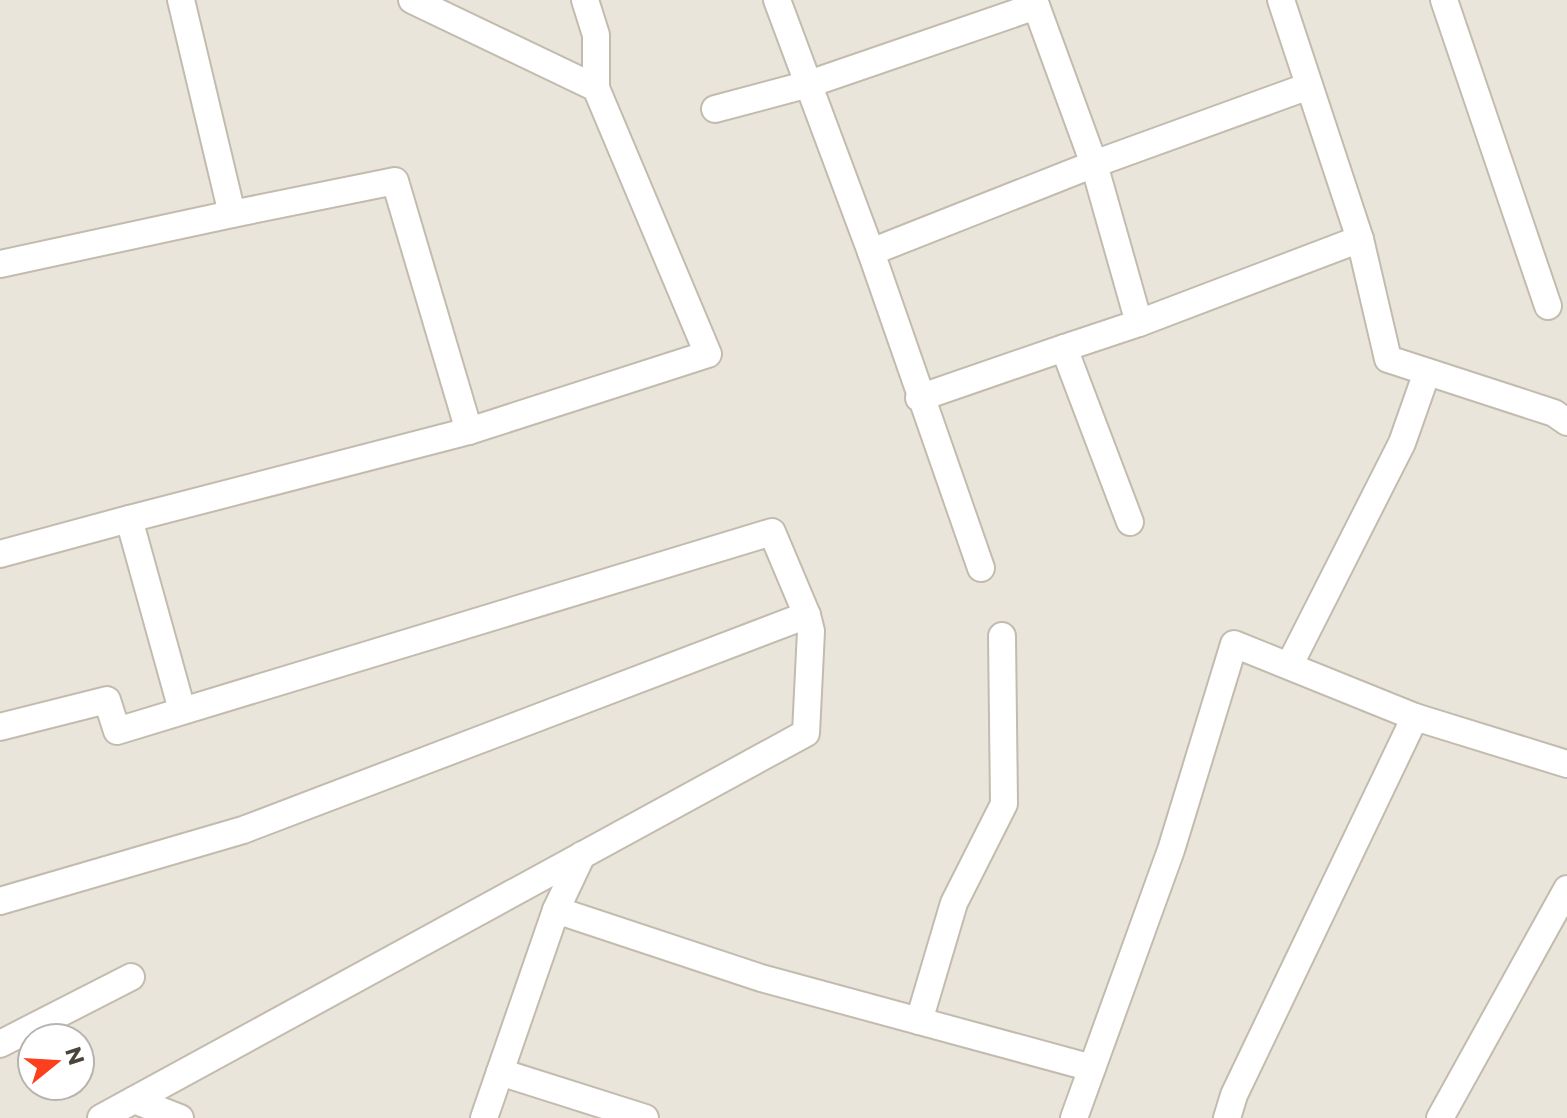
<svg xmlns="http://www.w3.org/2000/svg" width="1567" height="1118" font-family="Montserrat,sans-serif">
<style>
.residential{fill:#eae5da;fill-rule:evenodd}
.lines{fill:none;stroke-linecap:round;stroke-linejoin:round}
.minor-casing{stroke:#c2bbae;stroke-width:30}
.minor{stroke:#fff;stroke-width:26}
</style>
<rect width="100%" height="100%" fill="#f6f3ec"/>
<path class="residential" d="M0 0H1567V1118H0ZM32 1038H80V1086H32Z"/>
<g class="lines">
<g class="minor-casing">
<g id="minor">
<path d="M181 0 232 214 395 181 469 431"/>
<path d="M585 0 596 35V88"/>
<path d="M777 0 871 252"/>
<path d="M1034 0 1094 164 1139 323 1064 348 1130 522"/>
<path d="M1281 0 1360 239"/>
<path d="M1444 0 1548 306"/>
<path d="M715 109 809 84 1036 6"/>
<path d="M0 264 232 214"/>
<path d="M1139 323 1360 239 1388 359 1554 413 1567 422"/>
<path d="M919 398 1064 348"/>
<path d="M129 519 469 431 708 354 596 88 412 0"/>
<path d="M0 554 129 519 182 710"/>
<path d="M981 568 871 252 1094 164 1309 86"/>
<path d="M1290 664 1402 443 1427 372"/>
<path d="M0 727 107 700 117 731 772 532 807 615"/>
<path d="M0 901 243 830 807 615 811 631 806 733 101 1118"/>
<path d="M556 910 761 978 1092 1068"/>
<path d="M919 1021 954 903 1004 804 1002 636"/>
<path d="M0 1044 131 977"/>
<path d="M500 1072 645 1118"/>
<path d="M134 1100 180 1118"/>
<path d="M484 1118 556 910 582 855"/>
<path d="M1074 1118 1171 850 1234 644 1415 717 1567 764"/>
<path d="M1227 1118 1234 1095 1415 717"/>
<path d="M1440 1118 1567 889"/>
</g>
</g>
<use href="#minor" class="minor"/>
</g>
<g transform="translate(56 1062) rotate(72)"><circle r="38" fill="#ffffff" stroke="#b7b4b0" stroke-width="2"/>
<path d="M0-6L14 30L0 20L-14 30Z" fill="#fc3f1d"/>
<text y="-12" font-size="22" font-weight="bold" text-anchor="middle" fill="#4b4439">N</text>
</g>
</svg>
